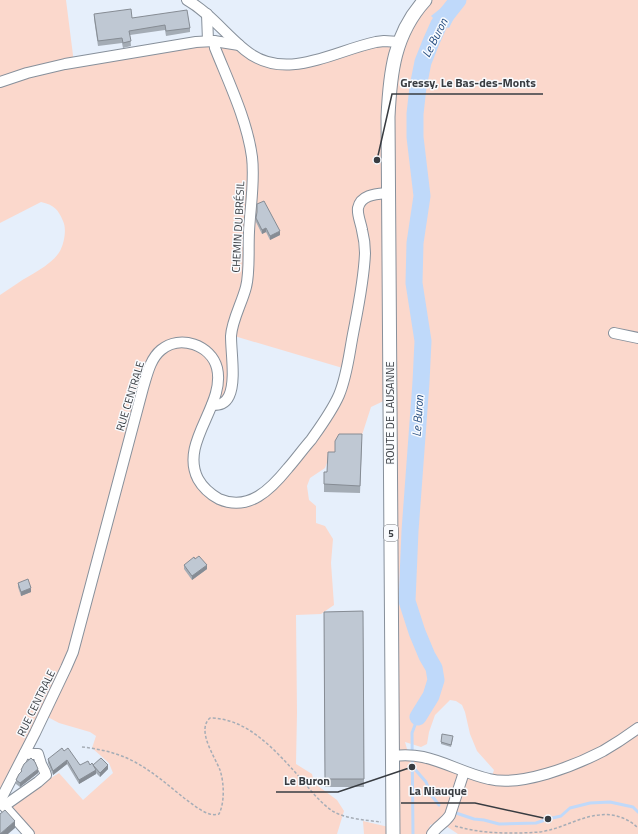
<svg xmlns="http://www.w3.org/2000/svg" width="638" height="834" font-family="'Titillium Web',sans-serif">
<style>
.green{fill:#fbd8cc;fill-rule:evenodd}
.water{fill:#bfd9fa}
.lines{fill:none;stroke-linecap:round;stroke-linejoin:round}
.stream{stroke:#bfd9fa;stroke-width:3}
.river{stroke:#bfd9fa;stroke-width:17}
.minor-casing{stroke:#87909b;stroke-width:12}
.major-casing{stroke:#87909b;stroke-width:15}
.path{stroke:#a6adb6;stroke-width:1.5;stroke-dasharray:3 2;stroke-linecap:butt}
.minor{stroke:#fff;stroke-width:10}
.major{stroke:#fff;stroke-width:13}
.wall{fill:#a4acb5}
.shaded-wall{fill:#868c94}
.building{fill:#bfc8d3;stroke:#868c94}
.labels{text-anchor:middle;stroke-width:3;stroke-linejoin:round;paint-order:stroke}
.shield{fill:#f9fbfe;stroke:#72757a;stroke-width:1}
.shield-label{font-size:10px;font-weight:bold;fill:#383c41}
.street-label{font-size:11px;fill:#383c41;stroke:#f9fbfe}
.water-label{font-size:12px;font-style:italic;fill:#274f82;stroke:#f9fbfe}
.leader{fill:none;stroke:#383c41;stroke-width:1.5}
.callout-dot{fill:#383c41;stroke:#f9fbfe;stroke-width:1.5}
.callout-label{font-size:12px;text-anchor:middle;font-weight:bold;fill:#383c41;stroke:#f9fbfe;stroke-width:3;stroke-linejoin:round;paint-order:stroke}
</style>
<rect width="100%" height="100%" fill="#e6effb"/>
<path class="green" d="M0 0H66L74 63 219 42 273 64 399 42 425 0H638V834H458L440 822 430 825 428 834H364L363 821 393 828 390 398 371 407 362 435 353 439 335 460H328L325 468 310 478 307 486 309 500 316 506V523L325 526 333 539 331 563 334 605 321 614 296 615 297 713 296 764 312 774 314 783 337 800 344 811 337 834H29L4 806 46 775 51 778 59 773 83 800 113 773 109 763 92 748 96 736 90 732 59 723 44 715 0 801V295C6 291 12 287 18 283 31 274 52 265 60 251 64 244 67 229 63 221 58 209 54 205 41 202L0 223ZM231 335 346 369 321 425 257 498 223 500 197 477 200 433 212 406 230 392ZM450 700 456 701 462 705 465 712 470 734 477 751 494 770 491 779 409 756 405 742 421 747 427 744 429 732 435 715Z"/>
<path class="water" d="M450 1 458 10 449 28 439 24 431 16Z"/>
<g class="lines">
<g class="stream">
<path d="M413 767 426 782 432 796 439 805"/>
<path d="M456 813 474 819 484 820 499 824 536 823 548 819 561 816 570 808 590 803 610 802 633 807 638 812"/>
<path d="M413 834 412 733 418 717"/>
</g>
<path class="river" d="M418 717 431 696 436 680 434 668 427 656 417 632 407 601 410 531 421 382 423 341 414 283 415 243 422 196 415 137V114L418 87 423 62 431 42 439 24 458 0"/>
<g class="minor-casing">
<g id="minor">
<path d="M187 0C210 13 225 34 245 50 285 83 333 51 376 42L384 41 399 42"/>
<path d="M207 14 208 41"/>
<path d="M0 82 27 73 65 64 196 42 214 41 239 45"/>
<path d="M614 333 638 338"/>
<path d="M212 405C220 405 225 404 229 396 236 381 231 353 231 336 232 320 242 303 246 287 250 272 248 249 249 232 250 208 255 182 252 157 247 120 229 83 215 48L214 41"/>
<path d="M393 756C403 755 413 755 423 757 446 762 466 774 489 779 521 787 574 766 603 751 615 744 627 736 638 728"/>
<path d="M0 801 35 733 66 668 73 652 143 388C147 375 150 359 161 350 180 334 211 345 217 368 226 405 179 442 198 479 203 488 210 494 219 499 249 512 271 489 288 468 296 459 303 449 311 440 321 426 332 411 339 395 347 376 349 355 353 334 358 308 364 280 365 253 365 245 364 238 362 230 361 223 357 215 358 208 361 194 378 194 388 193"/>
<path d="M0 803 4 806 38 782 46 775 45 772 41 764 38 754H30L25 753"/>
<path d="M4 806 29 834"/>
<path d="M432 834C437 826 445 823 450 815L464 772"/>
</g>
</g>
<g class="major-casing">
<path id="major" d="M393 834 388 117C390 73 394 34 425 0"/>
</g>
<g class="path">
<path d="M82 747C100 749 118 753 135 762 153 772 168 785 184 798 191 803 199 810 207 813 211 815 215 815 219 814 225 802 224 782 220 770 215 757 196 730 210 718 246 718 273 748 295 772 307 785 317 800 331 810 344 819 366 820 381 822"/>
<path d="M455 826C482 834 512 834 540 832 561 829 579 817 599 815 613 813 628 818 638 828"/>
</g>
<use href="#minor" class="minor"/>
<use href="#major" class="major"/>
</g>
<g class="wall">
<path d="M94 14 132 18 190 28V32L166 36 165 30 130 35 131 46 123 48 122 43 98 46 94 19Z"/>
<path d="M256 218 280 235 270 240 266 232 262 234 256 222Z"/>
<path d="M362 442 360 493 324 492V472H327L335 452Z"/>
<path d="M184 565 207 569 192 580 184 569Z"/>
<path d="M18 583 31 592 21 596 18 587Z"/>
<path d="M363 611 364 787H325L324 612Z"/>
<path d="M453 738 451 747 441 744V742Z"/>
<path d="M64 751 80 765H93L108 769 100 777 96 773V774L79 784 67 764 53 775 48 763V759Z"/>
<path d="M21 770 38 773 20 787 16 784V780L21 772Z"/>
</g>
<g class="shaded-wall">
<path d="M266 228V232L262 234V230Z"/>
<path d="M280 231V235L270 240V236Z"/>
<path d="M207 565V569L192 580V576Z"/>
<path d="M31 588V592L21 596V592Z"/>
<path d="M67 760V764L53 775V771Z"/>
<path d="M108 765V769L100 777V773Z"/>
<path d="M38 769V773L20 787V783Z"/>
<path d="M96 770V774L79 784V780Z"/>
<path d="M15 821V828L8 834H0Z"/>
</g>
<g class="building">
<path d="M131 9 132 18 187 10 190 28 166 31 165 25 129 31 131 41 123 43 122 38 98 41 94 14Z"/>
<path d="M264 201 280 231 270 236 266 228 262 230 256 218 257 212V204Z"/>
<path d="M339 434H362L360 486 324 484V472H327L328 452H335V441Z"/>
<path d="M199 556 207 565 192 576 184 565 194 557 195 559Z"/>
<path d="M28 579 31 588 21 592 18 583Z"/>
<path d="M363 611 364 779H325L324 612Z"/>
<path d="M442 734 453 736 451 745 441 742Z"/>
<path d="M62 748 64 751 68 748 80 765 88 761 90 765 92 763 96 770 79 780 67 760 53 771 48 759Z"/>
<path d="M31 758 35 762 38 769 20 783 16 780 19 774 22 771 21 770 24 764Z"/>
<path d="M101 758 108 765 100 773 93 765Z"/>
<path d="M5 810 15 821 0 834V814Z"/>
</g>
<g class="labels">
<rect class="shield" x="384" y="525" width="14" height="16" rx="3"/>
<g class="shield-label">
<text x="391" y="537">5</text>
</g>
<g class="street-label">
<text transform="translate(238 227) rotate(-87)" y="4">CHEMIN DU BRÉSIL</text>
<text transform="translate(130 396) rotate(-73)" y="4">RUE CENTRALE</text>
<text transform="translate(390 413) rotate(-90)" y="4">ROUTE DE LAUSANNE</text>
<text transform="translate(36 703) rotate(-64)" y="4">RUE CENTRALE</text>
</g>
<g class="water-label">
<text transform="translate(435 38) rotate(-63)" y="4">Le Buron</text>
<text transform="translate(418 416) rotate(-86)" y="4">Le Buron</text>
</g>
</g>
<path class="leader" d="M377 160L392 94H543M412 767L338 792H276M548 819L475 803H401"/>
<g class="callout-dot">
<circle cx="377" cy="160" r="4"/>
<circle cx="412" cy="767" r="4"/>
<circle cx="548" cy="819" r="4"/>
</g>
<g class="callout-label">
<text x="468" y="87">Gressy, Le Bas-des-Monts</text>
<text x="307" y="785">Le Buron</text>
<text x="438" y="795">La Niauque</text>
</g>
</svg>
